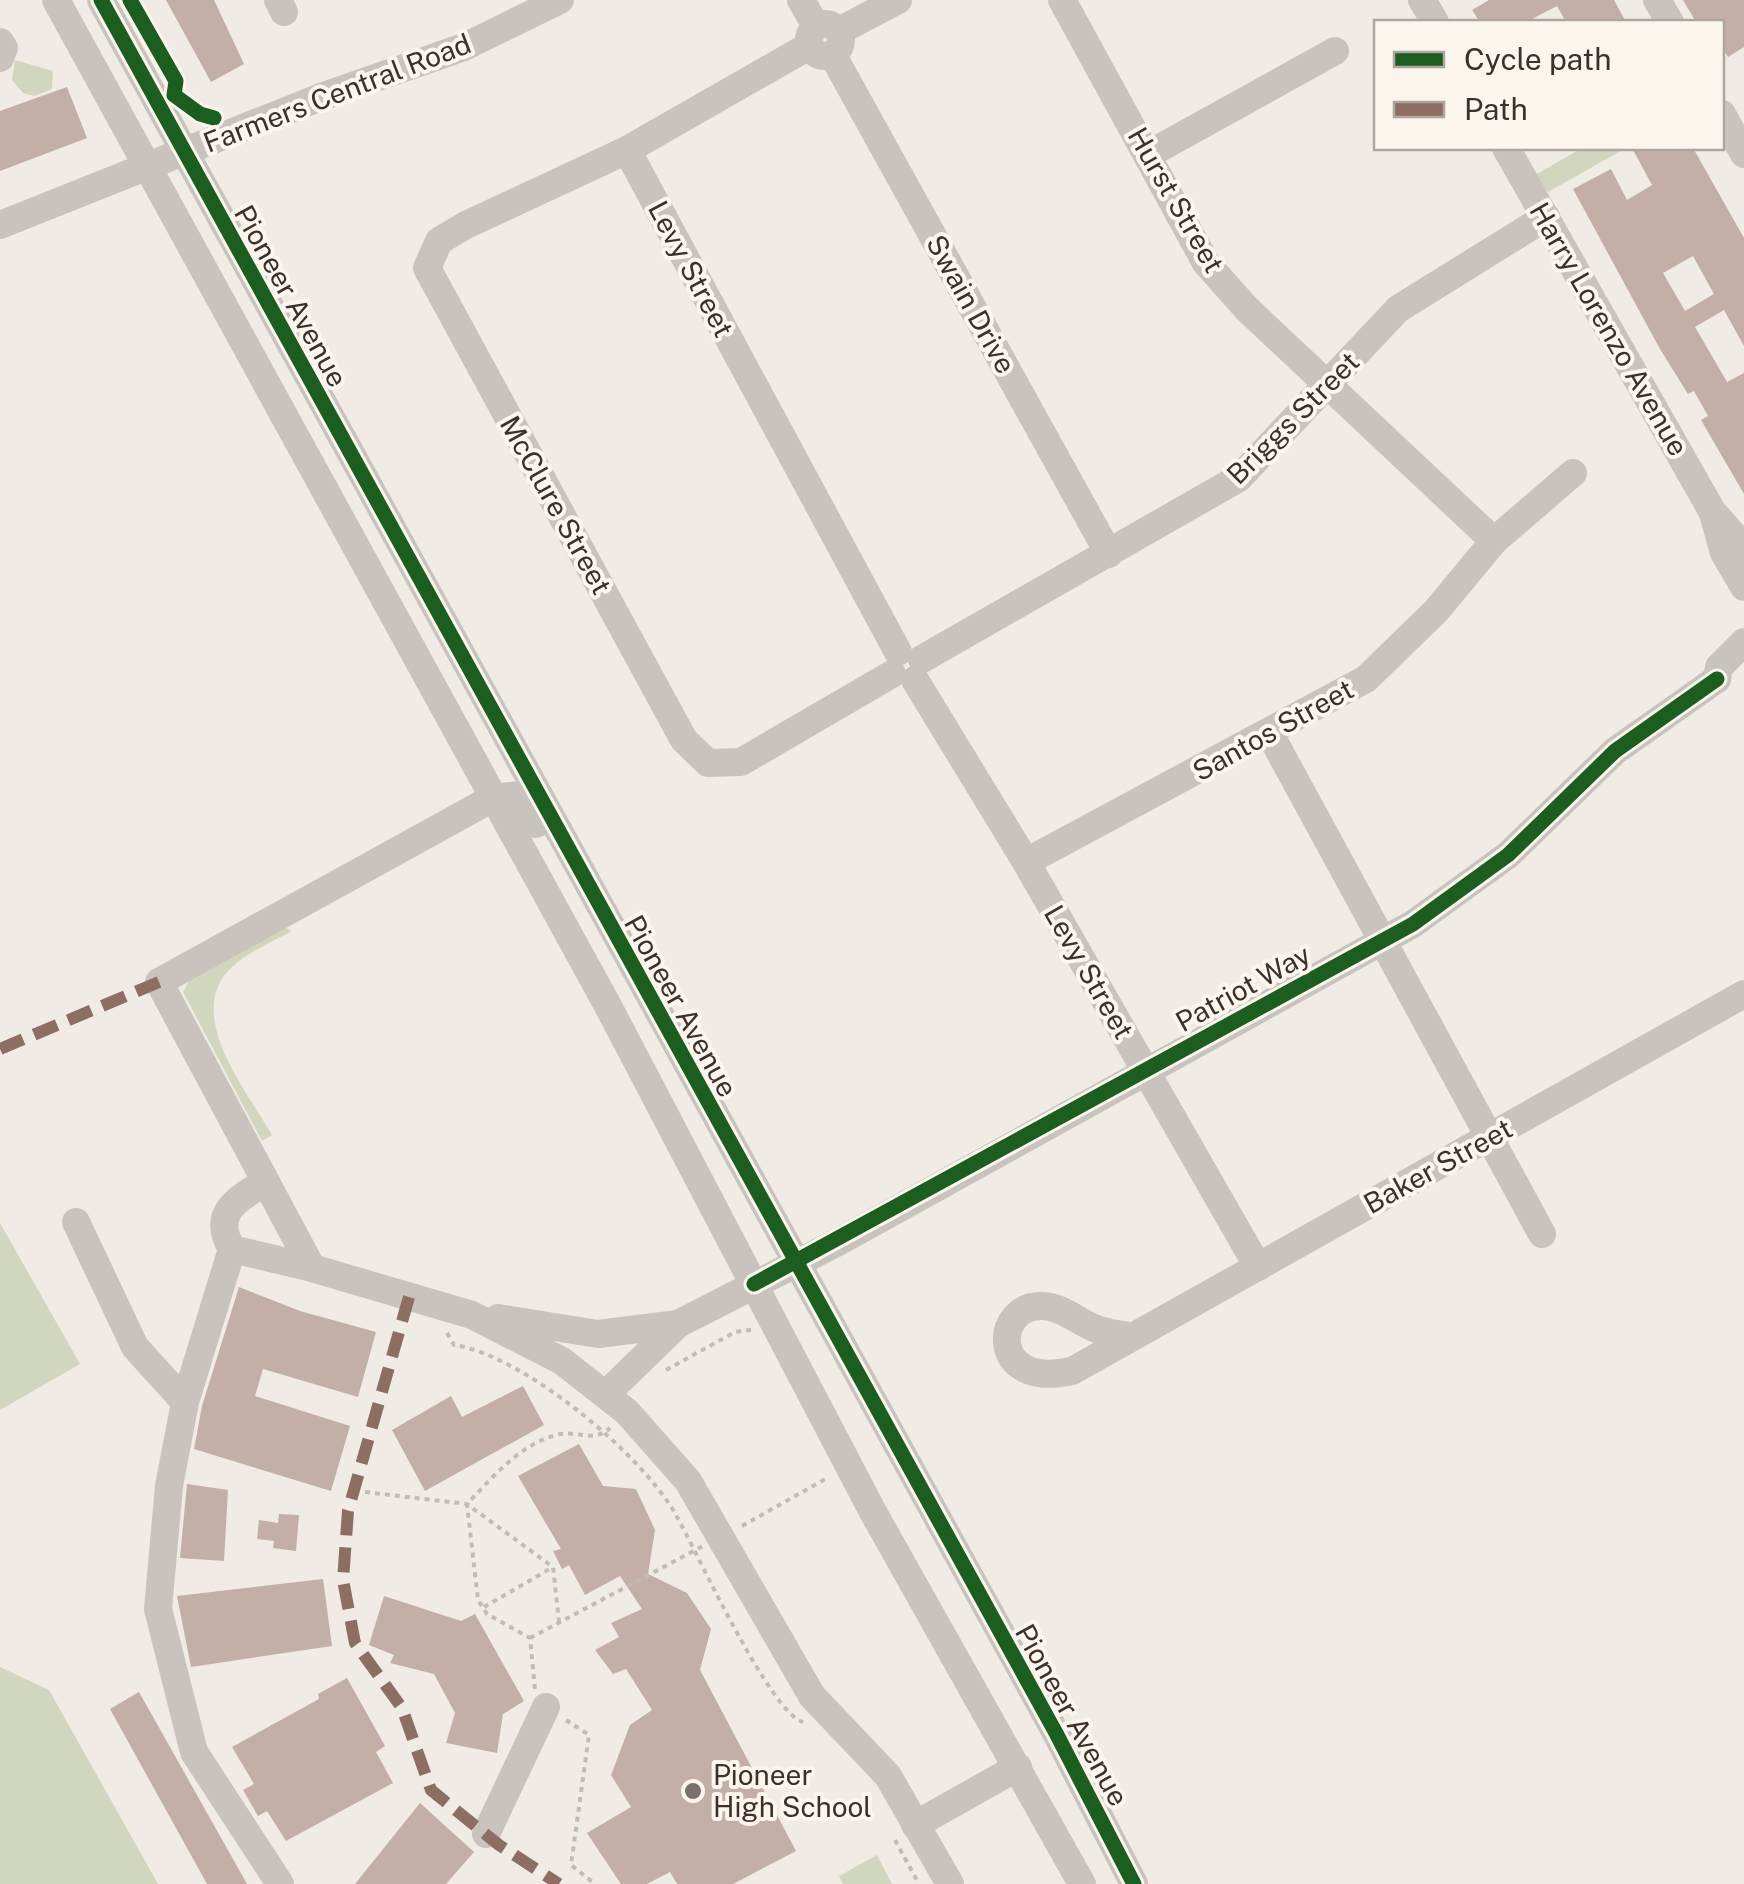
<svg xmlns="http://www.w3.org/2000/svg" width="1744" height="1884" font-family="'Public Sans',sans-serif">
<style>
.green{fill:#d1d6bf}
.building{fill:#c3afa7;fill-rule:evenodd}
.lines{fill:none;stroke-linecap:round;stroke-linejoin:round}
.path{stroke:#c2bbb6;stroke-width:4;stroke-dasharray:5 5;stroke-linecap:butt}
.minor{stroke:#c9c3be;stroke-width:28}
.quiet{stroke:#8d6e63;stroke-width:12;stroke-dasharray:25 12;stroke-linecap:butt}
.cycleway-casing{stroke:#fbf5ee;stroke-width:21}
.cycleway{stroke:#1b5e20;stroke-width:15}
.poi-dot{fill:#7a716c;stroke:#fbf5ee;stroke-width:4}
.labels{text-anchor:middle;stroke-width:8;stroke-linejoin:round;paint-order:stroke}
.street-label{font-size:28px;fill:#3b302b;stroke:#fbf5ee}
.poi-label{font-size:28px;fill:#3b302b;stroke:#fbf5ee;text-anchor:start}
</style>
<rect width="100%" height="100%" fill="#f0ebe5"/>
<g class="green">
<path d="M15 60 53 71 52 89 34 96 23 93 12 80Z"/>
<path d="M1582 148H1626L1548 192 1535 175Z"/>
<path d="M284 927 292 931C272 942 248 952 232 967 182 1013 247 1091 272 1135L262 1141 183 992 190 979Z"/>
<path d="M0 1223 80 1364 0 1410Z"/>
<path d="M0 1667 49 1690 158 1884H0Z"/>
<path d="M877 1855 892 1884H843L839 1876Z"/>
</g>
<g class="building">
<path d="M166 0H214L244 64 211 82Z"/>
<path d="M1489 0H1614L1626 22H1566L1557 6 1526 22H1480L1472 10Z"/>
<path d="M1683 0H1744V47L1728 57 1722 47V22H1696Z"/>
<path d="M67 87 87 138 0 171V111Z"/>
<path d="M1632 148H1693L1744 238V346L1724 310 1695 327 1727 382 1744 373V494L1701 420 1708 416 1694 391 1688 394 1660 349 1573 189 1611 169 1627 200 1652 185ZM1693 256 1714 294 1685 311 1663 273Z"/>
<path d="M239 1287 300 1311 376 1332 358 1397 263 1369 255 1396 350 1426 331 1491 194 1449 202 1406Z"/>
<path d="M523 1386 544 1425 425 1491 392 1430 451 1396 462 1417Z"/>
<path d="M579 1444 603 1486 636 1489 655 1530 648 1574 687 1593 711 1629 700 1670 796 1851 733 1884H677L670 1872 647 1884H621L587 1833 631 1807 611 1775 630 1725 652 1710 626 1669 613 1674 595 1650 619 1637 611 1623 642 1609 620 1576 585 1595 569 1565 562 1569 553 1551 561 1549 518 1476Z"/>
<path d="M187 1484 228 1490 224 1561 180 1558Z"/>
<path d="M279 1514 299 1515 296 1551 273 1548 274 1541 257 1539 259 1520 278 1523Z"/>
<path d="M323 1579 332 1646 191 1667 177 1596Z"/>
<path d="M384 1596 461 1621 475 1614 524 1701 503 1714 497 1753 446 1743 455 1713 434 1674 390 1663 394 1655 369 1645Z"/>
<path d="M347 1678 385 1746 376 1752 393 1783 286 1841 267 1811 258 1816 243 1790 254 1784 232 1747 319 1699 318 1694Z"/>
<path d="M139 1692 247 1884H207L110 1709Z"/>
<path d="M420 1803 474 1852 446 1884H355Z"/>
</g>
<g class="lines">
<g class="path">
<path d="M447 1333 454 1345C523 1355 642 1454 676 1515 697 1552 770 1713 803 1722"/>
<path d="M666 1370 735 1332 751 1330"/>
<path d="M365 1492 467 1504 553 1567 559 1622"/>
<path d="M742 1526 829 1477"/>
<path d="M484 1607 553 1567"/>
<path d="M530 1638 703 1546"/>
<path d="M535 1689 530 1638 487 1614 478 1600 467 1504C492 1478 519 1445 556 1435 575 1429 593 1444 610 1428"/>
<path d="M566 1720 589 1735 571 1865 595 1884"/>
<path d="M895 1840 919 1884"/>
</g>
<g class="minor">
<path d="M56 0 608 1006 873 1512 1082 1884"/>
<path d="M101 0 1056 1733 1134 1884"/>
<path d="M278 0 284 12"/>
<path d="M801 0 816 26"/>
<path d="M1062 0 1206 263 1247 309 1494 541"/>
<path d="M1422 0 1435 22"/>
<path d="M1657 0 1670 22"/>
<circle cx="825" cy="40" r="16"/>
<path d="M839 31 898 0"/>
<path d="M0 42 4 48 0 58"/>
<path d="M809 46 627 150 466 225 439 241 427 268 684 740 708 763 741 762 892 674"/>
<path d="M832 54 1109 554"/>
<path d="M1722 114 1744 154"/>
<path d="M1506 148 1712 511 1744 547"/>
<path d="M627 150 898 652"/>
<path d="M1149 154 1335 51"/>
<path d="M0 225 321 97 464 47 560 0"/>
<path d="M1714 517 1724 553 1744 587"/>
<path d="M922 659 1239 478 1398 309 1546 217"/>
<path d="M1717 679 1719 667 1744 642"/>
<path d="M915 680 1026 862 1258 1267"/>
<path d="M1270 734 1542 1234"/>
<path d="M536 824 520 795 493 798 159 982 312 1268 472 1315 562 1361 627 1412 688 1481 812 1696 888 1776 950 1884"/>
<path d="M1026 862 1366 679 1436 611 1494 541 1573 473"/>
<path d="M266 1182C236 1199 211 1214 232 1249L312 1268"/>
<path d="M76 1222 135 1347 185 1402"/>
<path d="M232 1249 185 1402 169 1486 158 1609 194 1752 280 1884"/>
<path d="M498 1318 598 1334 678 1324"/>
<path d="M1132 1337C1120 1334 1105 1333 1094 1328 1077 1321 1062 1307 1043 1306 994 1303 987 1390 1072 1371L1744 994"/>
<path d="M607 1393 678 1324 838 1242 1413 924 1508 855 1615 751 1717 679"/>
<path d="M915 1825 1018 1767"/>
<path d="M486 1834 546 1707"/>
</g>
<g class="quiet">
<path d="M0 1049 159 982"/>
<path d="M409 1297 348 1511 343 1580 355 1643 402 1708 431 1790 499 1845 559 1884"/>
</g>
<g class="cycleway-casing">
<g id="cycleway">
<path d="M101 0 1056 1733 1134 1884"/>
<path d="M130 0 176 81 174 95 200 114 214 118"/>
<path d="M754 1284 1413 924 1508 855 1615 751 1717 679"/>
</g>
</g>
<use href="#cycleway" class="cycleway"/>
</g>
<circle class="poi-dot" cx="693" cy="1791" r="10"/>
<g class="labels">
<g class="street-label">
<text transform="translate(337 93) rotate(-21)" y="10">Farmers Central Road</text>
<text transform="translate(1176 200) rotate(60)" y="10">Hurst Street</text>
<text transform="translate(691 269) rotate(62)" y="10">Levy Street</text>
<text transform="translate(291 296) rotate(61)" y="10">Pioneer Avenue</text>
<text transform="translate(971 304) rotate(61)" y="10">Swain Drive</text>
<text transform="translate(1609 329) rotate(60)" y="10">Harry Lorenzo Avenue</text>
<text transform="translate(1293 418) rotate(-45)" y="10">Briggs Street</text>
<text transform="translate(556 505) rotate(61)" y="10">McClure Street</text>
<text transform="translate(1273 730) rotate(-29)" y="10">Santos Street</text>
<text transform="translate(1089 972) rotate(60)" y="10">Levy Street</text>
<text transform="translate(1243 988) rotate(-29)" y="10">Patriot Way</text>
<text transform="translate(681 1006) rotate(61)" y="10">Pioneer Avenue</text>
<text transform="translate(1438 1166) rotate(-29)" y="10">Baker Street</text>
<text transform="translate(1072 1715) rotate(61)" y="10">Pioneer Avenue</text>
</g>
<g class="poi-label">
<text x="713" y="1785">Pioneer<tspan x="713" dy="32">High School</tspan></text>
</g>
</g>
<rect x="1374" y="20" width="350" height="130" fill="#fbf5ee" stroke="#aea6a0" stroke-width="2.5"/>
<rect x="1394" y="52" width="50" height="15" fill="#1b5e20" stroke="#aea6a0" stroke-width="2.5"/>
<text x="1464" y="70" font-size="30" fill="#3b302b">Cycle path</text>
<rect x="1394" y="102" width="50" height="15" fill="#8d6e63" stroke="#aea6a0" stroke-width="2.5"/>
<text x="1464" y="120" font-size="30" fill="#3b302b">Path</text>
</svg>
